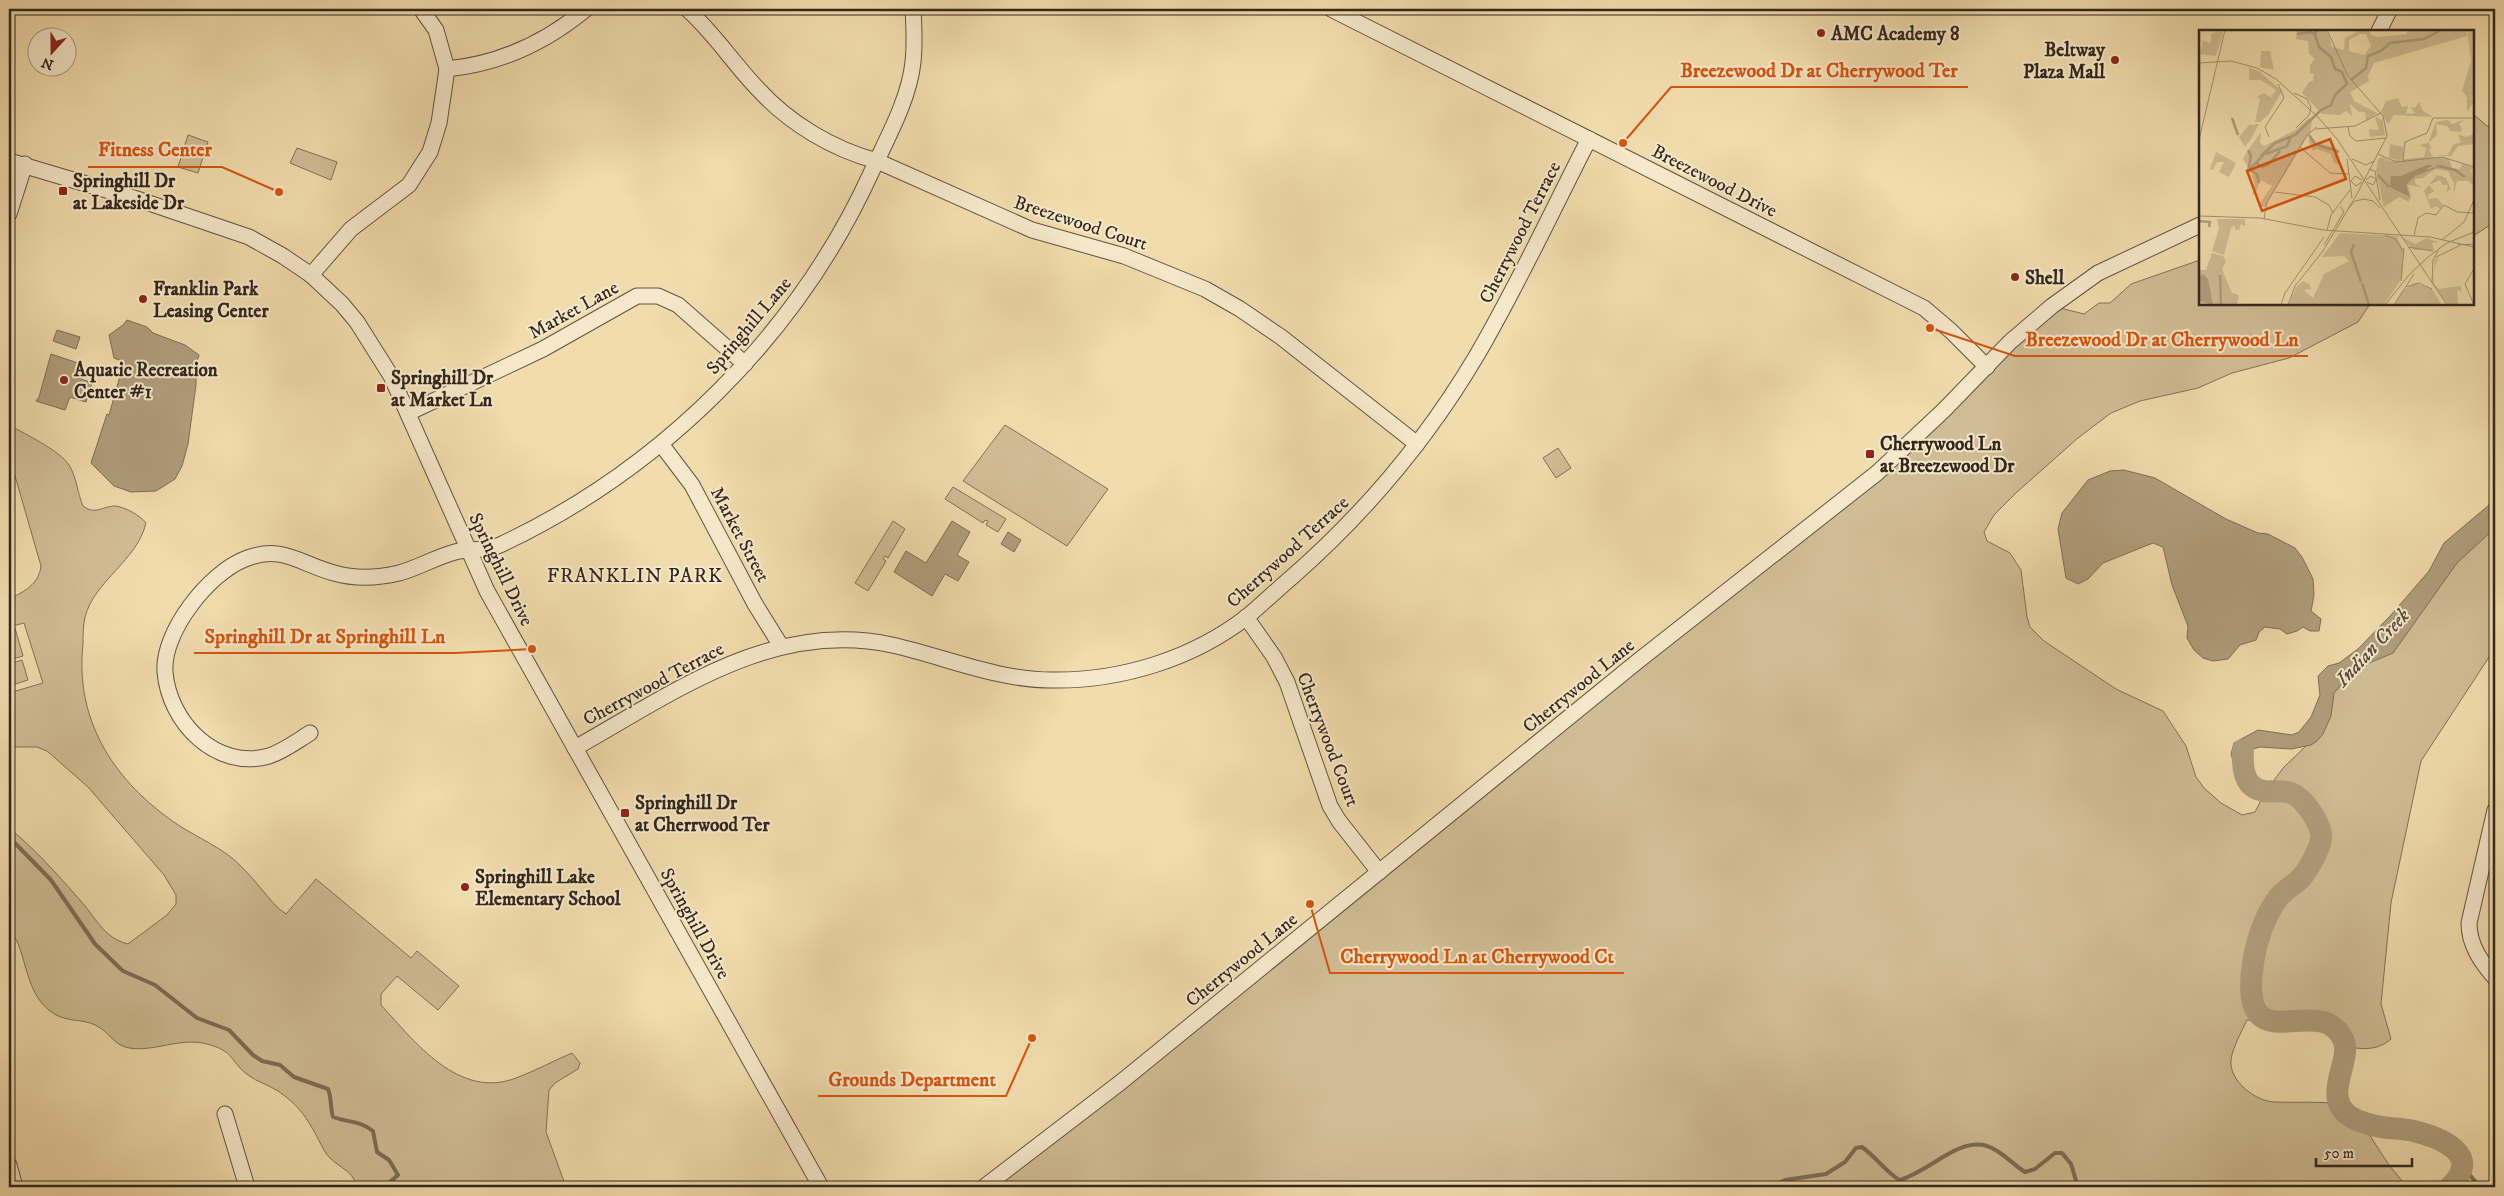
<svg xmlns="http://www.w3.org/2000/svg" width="2504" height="1196" font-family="'IM FELL DW Pica',serif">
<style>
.green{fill:#d1bd95;stroke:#827259}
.water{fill:#b09e7c;stroke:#7e6e56}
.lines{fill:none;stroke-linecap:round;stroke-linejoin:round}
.stream{stroke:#7e6e56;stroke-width:4}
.river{stroke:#b09e7c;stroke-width:22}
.minor-casing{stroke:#625441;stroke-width:17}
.minor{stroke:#f6e8ca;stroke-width:15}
.poi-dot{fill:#8f2418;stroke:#f6e8ca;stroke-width:2}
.labels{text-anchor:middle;stroke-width:4;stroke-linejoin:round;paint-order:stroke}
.poi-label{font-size:19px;font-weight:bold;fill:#33261d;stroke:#f6e8ca;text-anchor:start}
.street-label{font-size:19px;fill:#33261d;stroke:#f6e8ca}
.neighbourhood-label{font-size:20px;letter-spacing:1px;fill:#33261d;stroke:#f6e8ca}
.water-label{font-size:20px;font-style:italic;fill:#584a3a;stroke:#f6e8ca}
.inset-river{fill:none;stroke:#b09e7c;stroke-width:2.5}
.inset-road{fill:none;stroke:#a59373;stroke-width:1}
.view{fill:#d6540e;fill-opacity:0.15;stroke:#d6540e;stroke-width:2.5}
.inset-edge{fill:none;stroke:#33261d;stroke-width:2.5}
.leader{fill:none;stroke:#d6540e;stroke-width:2}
.callout-dot{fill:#d6540e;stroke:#f6e8ca;stroke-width:2}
.callout-label{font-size:20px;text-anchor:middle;font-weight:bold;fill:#d6540e;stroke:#f6e8ca;stroke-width:4;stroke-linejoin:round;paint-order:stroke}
</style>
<rect width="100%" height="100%" fill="#f1dcad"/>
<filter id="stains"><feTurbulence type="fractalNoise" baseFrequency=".004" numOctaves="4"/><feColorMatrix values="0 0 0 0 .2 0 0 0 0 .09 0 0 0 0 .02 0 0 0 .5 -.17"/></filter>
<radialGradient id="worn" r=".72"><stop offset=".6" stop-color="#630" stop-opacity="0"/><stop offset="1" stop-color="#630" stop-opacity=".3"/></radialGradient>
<g class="green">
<path d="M2473 114 2487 126 2495 128V222L2473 236Z"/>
<path d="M188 135 208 142 198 173 178 167Z"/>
<path d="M297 148 337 162 331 180 290 163Z"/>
<path d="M2200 260V304H2370L2358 322 2289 358 2232 373 2198 388 2140 401 2111 413 2078 438 2017 492 1994 515 1984 532 1987 541 2010 553 2021 570 2027 617 2030 627 2044 641 2116 689 2163 711 2186 746 2196 777 2204 788 2221 803 2242 815 2255 812 2265 792 2284 767 2307 745 2336 681 2495 511V575L2492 584V598L2495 612V648L2421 761 2391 903 2381 1004 2391 1039C2377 1051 2364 1049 2346 1047 2334 1014 2311 1020 2282 1023 2271 1024 2258 1021 2247 1020 2241 1033 2233 1046 2231 1060 2229 1081 2255 1101 2274 1102 2297 1103 2317 1101 2340 1104L2348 1114 2361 1122 2389 1165 2407 1187H984L1877 473 2052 306 2084 314 2099 303H2110L2131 284Z"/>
<path d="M9 425C25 434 59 450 69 465 77 478 77 492 83 506 95 515 101 507 114 506 124 506 141 516 146 523 137 561 95 580 85 617 83 626 83 635 83 644 75 718 111 777 171 820 190 834 213 843 232 858 249 872 263 892 278 908L286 914 316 879 411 958 417 951 459 986 438 1010 397 976 381 994V1005C415 1042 459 1100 516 1078 535 1071 553 1061 572 1053L580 1063 578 1069 555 1083 549 1090 546 1132 566 1187H357C353 1168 333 1167 324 1150 310 1124 304 1109 278 1091 269 1085 257 1082 248 1075 230 1062 235 1051 207 1044 179 1037 156 1052 129 1048 113 1045 109 1031 95 1025 83 1019 70 1022 56 1015 30 1000 28 971 19 946 17 939 11 933 9 926 7 919 9 908 9 900 9 876 9 852 9 828 34 848 57 874 79 899 95 916 103 938 128 944L167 915 176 904V895L164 875 88 787 47 751 37 747H16L9 751V693L43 683 24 623 9 627V599C24 592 39 584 41 566L9 455Z"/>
<path d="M1005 425 1108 489 1067 546 963 481Z"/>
<path d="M1558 448 1571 468 1556 478 1543 458Z"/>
<path d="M953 487 1006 519 998 532 986 525 988 521 985 520 983 523 945 499Z"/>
<path d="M893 521 905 529 888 558 885 556 883 559 886 561 868 591 855 583Z"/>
<path d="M15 628 23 656 9 660V630Z"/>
<path d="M22 660 28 680 9 686V664Z"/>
</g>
<g class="water">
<path d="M127 320 147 327 153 333 185 345 199 355 196 364V385L188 444 182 466 175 479 156 491 131 492 114 486 91 463 107 414 109 415 124 362 114 358 109 335 123 325Z"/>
<path d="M57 330 80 337 76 349 53 341Z"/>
<path d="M51 354 81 364 76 377 92 383 86 402 70 397 65 410 36 401 39 397Z"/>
<path d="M2124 470 2155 478 2226 519 2258 533 2268 534 2295 548 2302 557 2313 579 2314 595 2311 611 2321 619 2319 631H2310L2303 627 2297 631 2287 634 2280 629 2265 627 2259 632 2256 640 2240 645 2228 659 2213 661 2203 658 2194 650 2187 638 2188 626 2172 585 2163 547 2153 543 2103 563 2088 579 2078 584 2066 578 2058 529 2062 513 2088 480 2110 471Z"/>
<path d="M2495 500V528L2457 563 2393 653 2369 663 2343 683 2334 693 2331 716 2323 734 2317 741 2311 745 2291 749 2260 747 2250 750 2248 756 2253 776 2240 783 2231 754 2234 743 2258 730 2292 735 2299 732 2311 717 2320 695 2318 676 2328 666 2339 663 2358 649 2391 615 2429 571 2444 543Z"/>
<path d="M952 521 970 532 957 555 969 562 958 581 945 574 932 596 894 572 906 551 926 563Z"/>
<path d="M1008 532 1021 540 1014 552 1001 544Z"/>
</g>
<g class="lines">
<g class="stream">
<path d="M9 837 51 880 95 944 123 971 155 985 197 1018 229 1030 253 1055 262 1061 280 1065 294 1077 328 1089C332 1099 330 1107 333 1117 349 1123 359 1120 373 1131L377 1152 389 1160 398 1175 384 1187"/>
<path d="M2463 1167 2480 1187"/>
<path d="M1771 1187 1785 1180 1826 1174 1845 1162 1856 1148 1862 1147C1876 1157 1885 1171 1899 1180 1928 1173 1958 1137 1987 1146 2001 1150 2012 1164 2025 1172L2035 1169 2055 1153H2062L2071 1164 2078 1187"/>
</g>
<path class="river" d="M2243 750C2242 767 2243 788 2264 791 2273 792 2283 790 2291 793 2304 798 2319 821 2321 834 2323 845 2308 870 2301 878 2294 885 2284 890 2278 898 2266 914 2258 937 2254 957 2235 1070 2316 990 2342 1037 2355 1059 2321 1093 2348 1115 2356 1121 2367 1124 2376 1126 2388 1129 2401 1128 2414 1131 2442 1138 2483 1155 2450 1187"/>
<g class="minor-casing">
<g id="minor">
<path d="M687 9C714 33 733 63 758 89 789 123 832 149 877 161L1032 230 1124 256 1205 289 1240 309 1281 337 1417 444"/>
<path d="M1331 9 1924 308 1951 331 1987 367"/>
<path d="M2379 31 2390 9"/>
<path d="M447 69C499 64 545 43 586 9"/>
<path d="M9 161 140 200 249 237 283 256 311 275 342 304 357 322 391 376 487 591 821 1187"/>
<path d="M9 214 25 164"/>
<path d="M311 275 351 229 409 185 430 152 439 123 447 69 436 30 421 9"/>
<path d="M408 413 543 349 637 296H658L678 305 745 364"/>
<path d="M661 444 692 485 755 604 781 646"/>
<path d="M1246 617 1274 657 1287 682 1330 806 1339 821 1379 872"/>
<path d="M310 733C297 741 284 751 269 756 216 771 169 722 165 672 162 632 209 573 245 559 282 544 300 564 334 573 355 579 378 578 399 573 418 568 436 557 455 552 470 548 485 552 500 545 662 469 797 335 871 173 887 138 909 100 913 62 915 44 914 26 913 9"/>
<path d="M575 748C673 693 773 619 892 645 946 657 996 680 1052 680 1121 681 1193 659 1248 616 1263 603 1278 589 1292 577 1365 513 1428 438 1477 355 1518 285 1552 211 1589 139"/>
<path d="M2495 810 2469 923C2469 945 2481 962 2495 978"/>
<path d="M225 1114 247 1187"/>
<path d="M9 1165 15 1187"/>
<path d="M984 1187 1121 1082 1638 661 1877 473 1944 410 2010 342 2052 306 2098 273 2200 225"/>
</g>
</g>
<use href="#minor" class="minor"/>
</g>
<g class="poi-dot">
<circle cx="1821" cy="33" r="5"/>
<circle cx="2115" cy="60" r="5"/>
<rect x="58" y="186" width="10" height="10" rx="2.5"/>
<circle cx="2015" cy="277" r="5"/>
<circle cx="143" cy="299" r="5"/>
<circle cx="64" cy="380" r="5"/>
<rect x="376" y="383" width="10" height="10" rx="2.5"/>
<rect x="1865" y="449" width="10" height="10" rx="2.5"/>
<rect x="620" y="808" width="10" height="10" rx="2.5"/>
<circle cx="465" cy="887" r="5"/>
</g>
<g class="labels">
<g class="poi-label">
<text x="1831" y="40">AMC Academy 8</text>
<text x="2105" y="56" text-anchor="end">Beltway<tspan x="2105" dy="22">Plaza Mall</tspan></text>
<text x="73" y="187">Springhill Dr<tspan x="73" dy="22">at Lakeside Dr</tspan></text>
<text x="2025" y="284">Shell</text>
<text x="153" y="295">Franklin Park<tspan x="153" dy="22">Leasing Center</tspan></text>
<text x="74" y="376">Aquatic Recreation<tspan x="74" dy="22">Center #1</tspan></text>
<text x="391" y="384">Springhill Dr<tspan x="391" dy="22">at Market Ln</tspan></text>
<text x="1880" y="450">Cherrywood Ln<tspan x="1880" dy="22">at Breezewood Dr</tspan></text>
<text x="635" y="809">Springhill Dr<tspan x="635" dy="22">at Cherrwood Ter</tspan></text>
<text x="475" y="883">Springhill Lake<tspan x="475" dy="22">Elementary School</tspan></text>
</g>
<g class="street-label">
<text transform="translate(1715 180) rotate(27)" y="7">Breezewood Drive</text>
<text transform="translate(1081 222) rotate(18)" y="7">Breezewood Court</text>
<text transform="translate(1519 232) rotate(-63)" y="7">Cherrywood Terrace</text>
<text transform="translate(573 309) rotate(-29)" y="7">Market Lane</text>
<text transform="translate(748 325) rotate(-50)" y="7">Springhill Lane</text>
<text transform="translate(741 534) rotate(62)" y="7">Market Street</text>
<text transform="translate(1287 551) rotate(-42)" y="7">Cherrywood Terrace</text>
<text transform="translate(502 569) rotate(64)" y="7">Springhill Drive</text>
<text transform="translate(653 683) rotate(-28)" y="7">Cherrywood Terrace</text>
<text transform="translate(1578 685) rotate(-39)" y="7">Cherrywood Lane</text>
<text transform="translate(1329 739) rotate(69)" y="7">Cherrywood Court</text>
<text transform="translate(696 923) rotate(61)" y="7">Springhill Drive</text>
<text transform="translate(1241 959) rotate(-39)" y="7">Cherrywood Lane</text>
</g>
<g class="neighbourhood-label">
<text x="635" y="582">FRANKLIN PARK</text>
</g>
<g class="water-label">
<text transform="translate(2372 647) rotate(-47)" y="7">Indian Creek</text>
</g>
</g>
<g transform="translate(2199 30)">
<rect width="275" height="275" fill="#f1dcad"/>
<path d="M98 0H128L133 17 145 20 146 8 161 0H171L172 5 178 7 208 4V0H223L222 5 224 0H267L268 6 175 33 169 46 170 51 151 62 155 71 178 83 167 91 166 82H160L151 74 153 86 147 81 141 85 123 84 103 63 110 52 114 51 115 43 111 44V35L116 29 110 24 109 11 97 9ZM161 4H167L172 16 165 25 150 21V10ZM268 0H275V66L270 69 275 68V72L268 82V67L263 61 272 31ZM19 1 24 3 17 26 0 24 4 12 0 10 12 13V4ZM62 21H71L75 40 61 37ZM36 35 52 38 61 42 83 61 70 84 61 92H56L61 69 58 67 64 63 74 68 71 64 74 65 77 60 62 50H50V38ZM199 68 203 77 209 76 207 84 216 83 211 77 216 78 220 72 224 81 234 87 195 85 189 94 182 82 187 71ZM179 87 181 91 183 88 186 105 171 107 170 99 180 100 176 88ZM110 88 113 91 111 102 66 177 59 176 73 156 61 150 57 163 53 166 56 154 53 145 58 142 51 140 44 129 49 120 62 102 61 113 65 116 98 99ZM249 90 253 94 265 90 260 94 263 99 261 102 252 101 248 96 237 94 238 105 230 112 232 119 229 120 234 126H227L250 129 253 138 261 139 263 134 275 138 272 139 275 156 269 151H258L254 165 255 154 249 141 236 139 224 148 216 149V154L223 157 209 155 212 167 210 172 200 167 185 177 177 141 179 130 182 127 191 131 225 127 227 118 220 115 229 113 237 92ZM60 94 52 109 46 117 40 107 50 95ZM259 104 266 107 275 104V114L259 116 252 126H237L249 125 254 115 262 112ZM114 108 117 113 137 118 140 122 129 121 139 124 142 135 135 133 132 124 118 119 114 121 109 110ZM191 114 204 117V131L190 128ZM17 122 37 133 30 147 20 142 25 132H18L14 140 11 139ZM238 145 247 148 252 159 247 162 249 155H244L241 150 230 155 235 161 229 165V169L238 168 244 175 241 179 237 176 232 179 225 161ZM18 189H46V196L42 194 40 200 36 199V195L32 198 25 225 13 221 20 198ZM141 203 198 206 204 221 203 248 185 275H89L97 257 104 251 110 254 112 259 105 260 114 268 125 244 150 231 145 226 123 227ZM202 207 217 214 227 208 239 212 233 213 235 220H215ZM13 223 24 226 27 231 23 239 33 263 40 265 38 275H0V240H7ZM240 226 235 240V254L240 259 262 256V262L258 259 259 275H249L234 255 236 230ZM216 253 233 259 243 275H195L202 262Z" fill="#d1bd95" fill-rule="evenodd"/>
<path d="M237 133 240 137 216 146 207 155 211 167 191 157 192 146H202L228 135H234L226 140 238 137ZM4 244 9 249 14 275 0 271V247Z" fill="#b09e7c"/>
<path class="inset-river" d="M98 4 112 2 116 5M152 50 167 38 169 26 182 21 191 13 225 9 242 0M33 88 39 105M110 105 116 114 140 122M49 120 52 126 49 141M67 124 88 116 92 106M62 126 76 113M58 133 63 137 70 134 81 121M240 136 256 140 266 147M179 145 190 157M60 153 58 144 50 140 76 113 96 105 122 80 132 75 136 65 148 54 143 42 136 39 132 27 120 17 116 5 118 0M0 191 11 192 10 197M155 214 152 222 162 252M21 245 22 275M163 253 170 275"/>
<path class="inset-road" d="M0 33 32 31 58 38 77 49 119 87 138 109 248 275M95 63 108 69 112 77 110 85 97 98M149 97 151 106 157 111 187 108M117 99 156 96 182 83M70 107 66 97 85 68 79 54M0 110 26 0M101 117 131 143 150 144M179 124 197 132 243 127 275 137M148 129 153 168M153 129 167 135 175 131M204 131 206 112 228 103 234 88H275M170 139 176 141 181 170M163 150 156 146 152 151 157 156 163 152M167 150 172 146 177 149 174 155 168 152M76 162 116 167 130 175 134 183M149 179 156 171 165 169 174 171 181 178M0 186 61 188 124 200 231 207 275 217M65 189 68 172 108 105 118 97M128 200 132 185 151 160M186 205 196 209 205 222M215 206 219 188 227 183 237 185 245 175 258 182 275 183M243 210 265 192 275 170M125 215 145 182 141 176M259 215 275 214M209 217 234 221M237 227 260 216M202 251 205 218M233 253 234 230 239 221M207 257 220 253 233 259M82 275 86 263 125 207M89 275 96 256 124 221 158 164 188 106 184 86 149 46 128 0M186 275 209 246 229 227 248 213 275 202M195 275 215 244M275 275 266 254 275 239"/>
<path class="view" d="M131 109 147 149 63 181 48 141Z"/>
<rect width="275" height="275" class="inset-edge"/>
</g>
<path class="leader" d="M1623 143L1671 87H1968M279 192L222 167H88M1930 328L2015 356H2308M532 649L455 653H194M1310 904L1330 973H1624M1032 1038L1006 1096H818"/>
<g class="callout-dot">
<circle cx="1623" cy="143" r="5"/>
<circle cx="279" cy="192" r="5"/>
<circle cx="1930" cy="328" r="5"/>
<circle cx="532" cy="649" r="5"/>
<circle cx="1310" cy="904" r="5"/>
<circle cx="1032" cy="1038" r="5"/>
</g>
<g class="callout-label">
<text x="1819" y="77">Breezewood Dr at Cherrywood Ter</text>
<text x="155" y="156">Fitness Center</text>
<text x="2162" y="346">Breezewood Dr at Cherrywood Ln</text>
<text x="325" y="643">Springhill Dr at Springhill Ln</text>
<text x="1477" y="963">Cherrywood Ln at Cherrywood Ct</text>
<text x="912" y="1086">Grounds Department</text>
</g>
<rect width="2504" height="1196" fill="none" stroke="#f1dcad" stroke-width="30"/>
<rect x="10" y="10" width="2484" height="1176" fill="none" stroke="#33261d" stroke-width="2.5"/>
<rect x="15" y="15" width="2474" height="1166" fill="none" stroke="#33261d"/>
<g transform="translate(52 52) rotate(201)"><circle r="24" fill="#f6e8ca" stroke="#a89a85"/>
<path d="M0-4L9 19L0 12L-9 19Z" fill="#8f2418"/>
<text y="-8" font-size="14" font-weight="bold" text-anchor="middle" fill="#33261d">N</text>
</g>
<path d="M2316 1158v8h96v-8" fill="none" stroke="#33261d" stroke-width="2.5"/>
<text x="2324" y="1158" font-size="15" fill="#33261d" stroke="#f6e8ca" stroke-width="4" paint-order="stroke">50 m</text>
<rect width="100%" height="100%" filter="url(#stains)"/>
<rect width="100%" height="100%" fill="url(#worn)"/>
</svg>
